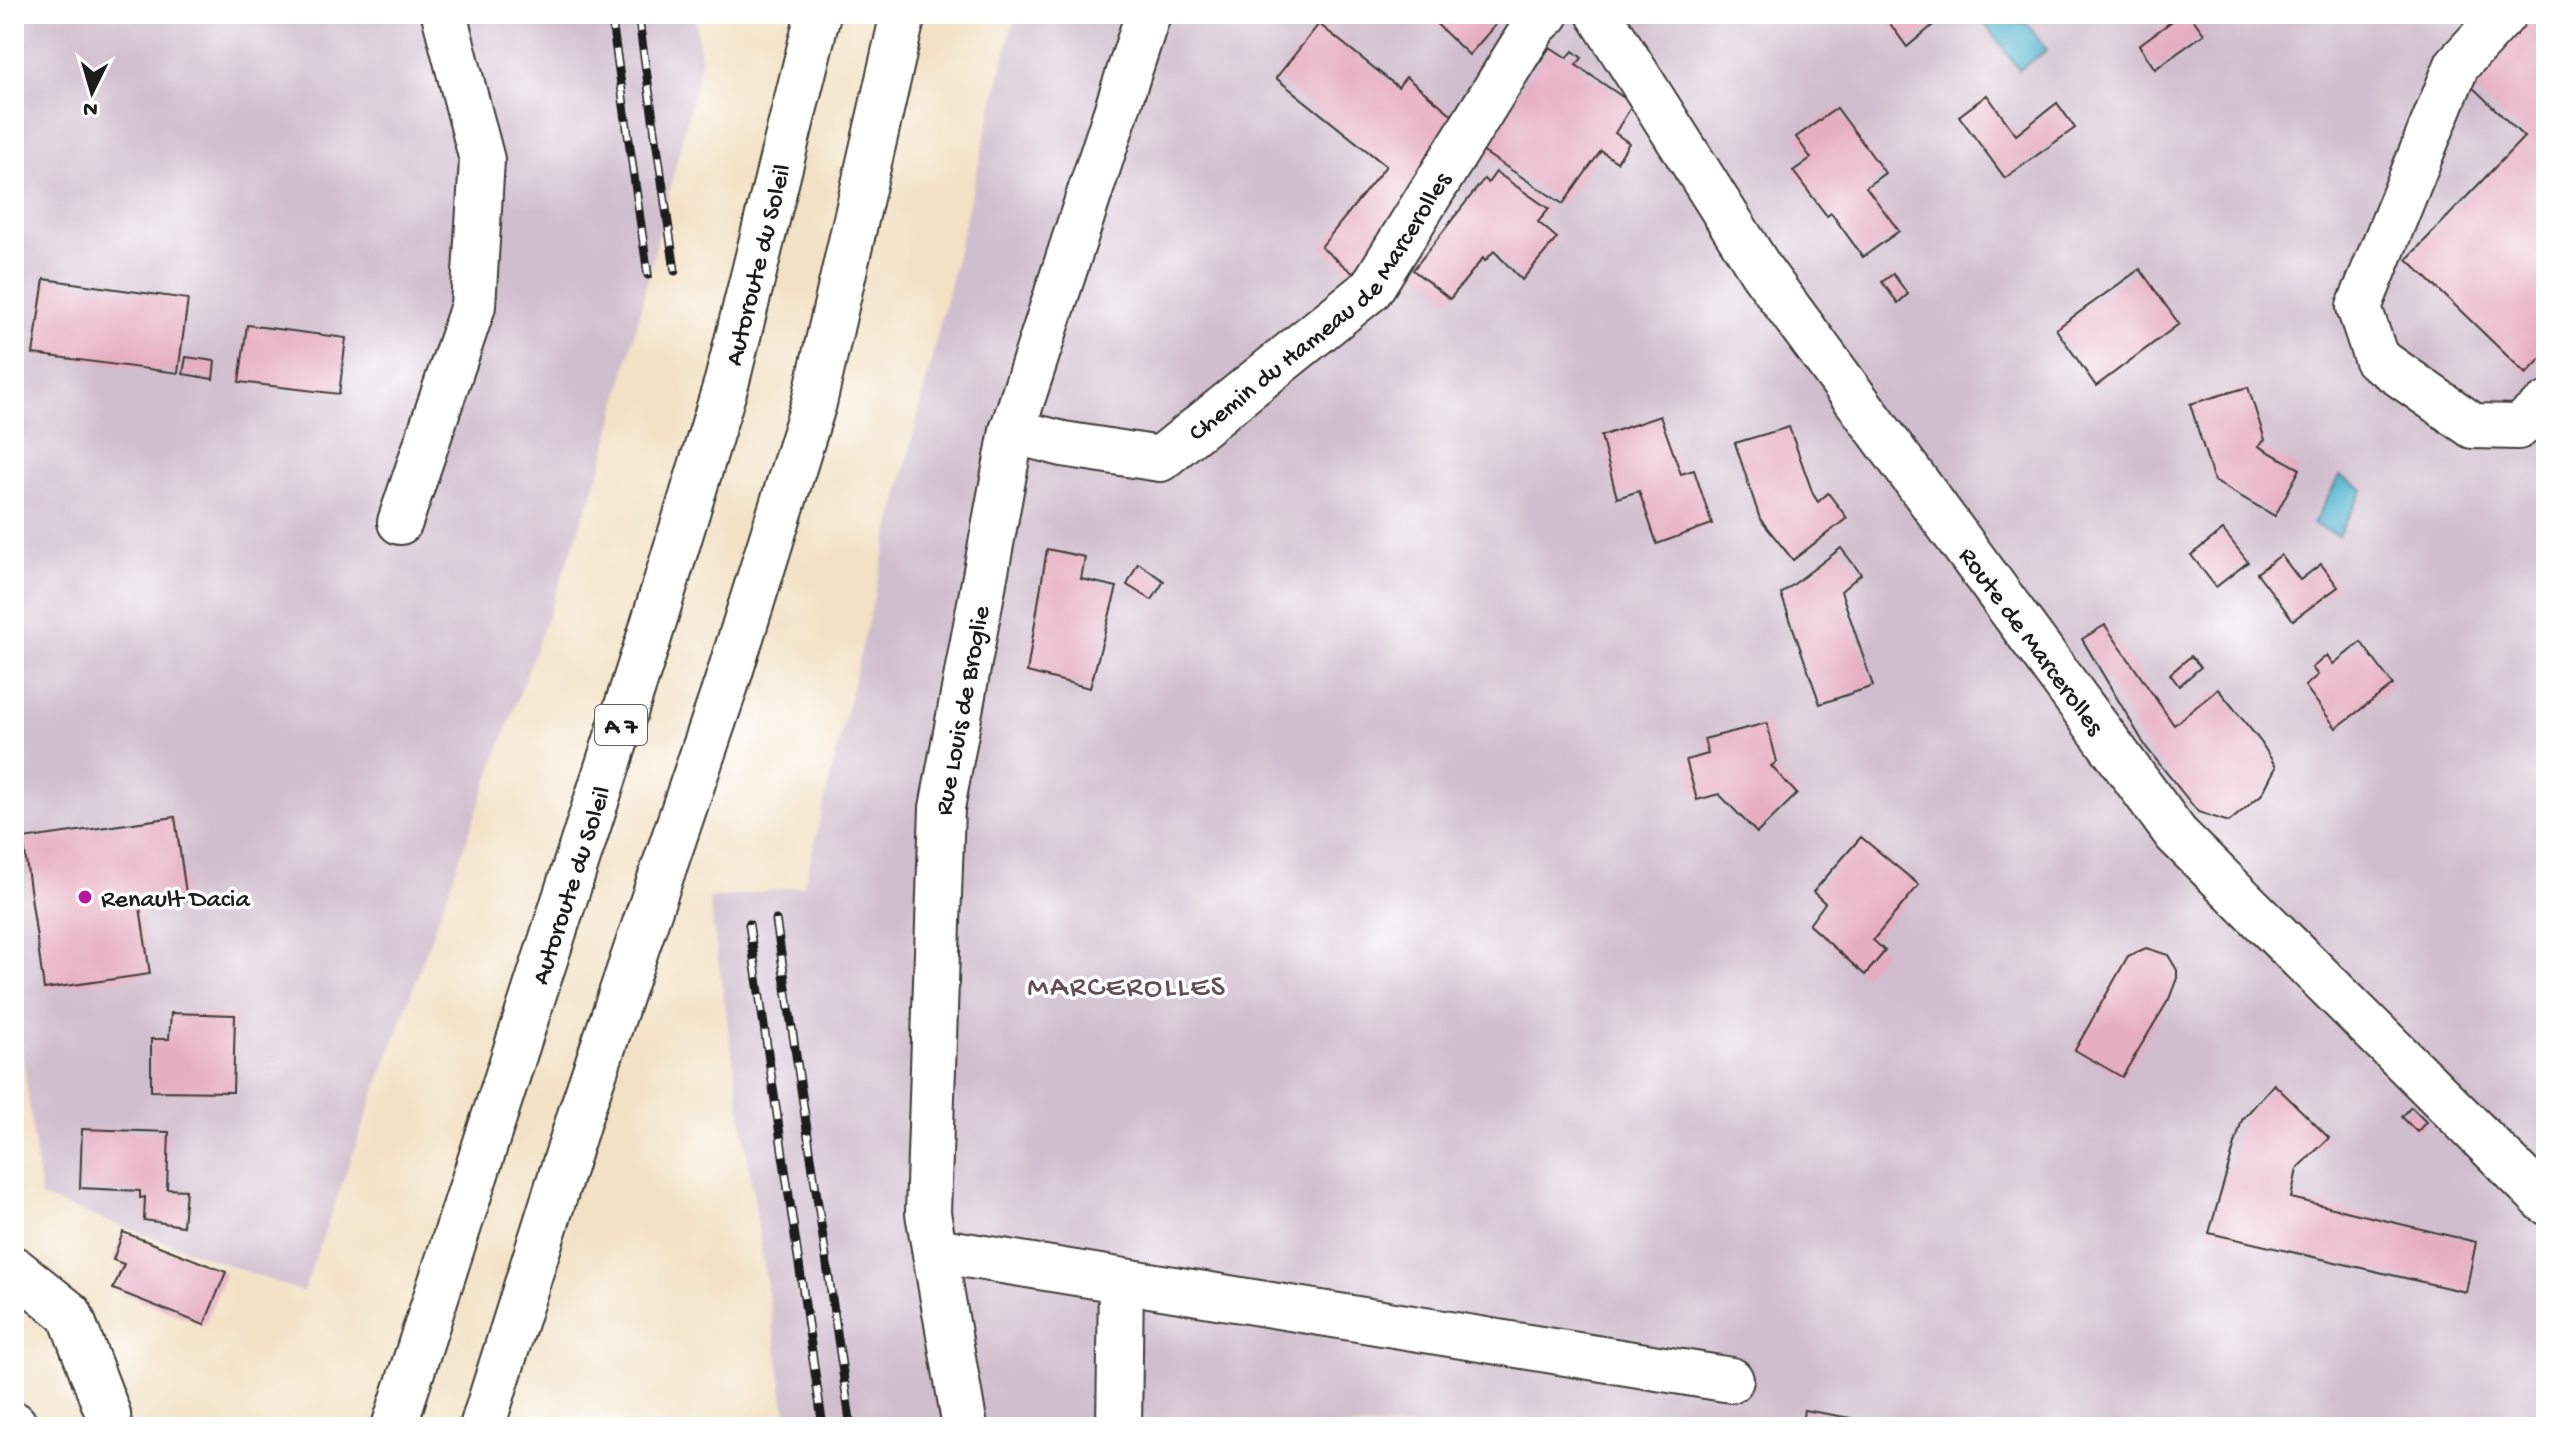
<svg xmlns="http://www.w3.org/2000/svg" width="2560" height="1441" font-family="'Gochi Hand',sans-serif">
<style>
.industrial{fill:#d0bdcd}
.water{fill:#4eb0cd;stroke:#356674;stroke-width:2}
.building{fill:#e6aec1}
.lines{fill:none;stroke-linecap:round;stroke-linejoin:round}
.minor-casing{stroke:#3c3a35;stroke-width:48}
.major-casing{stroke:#3c3a35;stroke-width:48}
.highway-casing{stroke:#3c3a35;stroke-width:48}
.minor{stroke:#fff;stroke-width:44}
.major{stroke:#fff;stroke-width:44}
.highway{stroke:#fff;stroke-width:44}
.rail-casing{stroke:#1c1c1c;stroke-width:9}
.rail{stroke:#fff;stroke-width:6;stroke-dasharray:18;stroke-linecap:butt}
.poi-dot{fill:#b5179e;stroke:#fff;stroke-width:3}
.labels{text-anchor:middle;stroke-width:7;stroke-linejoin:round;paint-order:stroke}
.shield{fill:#fff;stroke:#606060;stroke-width:2}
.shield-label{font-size:24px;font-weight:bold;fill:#1c1c1c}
.street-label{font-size:26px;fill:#1c1c1c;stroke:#fff}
.poi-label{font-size:26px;fill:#1c1c1c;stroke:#fff;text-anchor:start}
.quarter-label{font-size:30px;letter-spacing:2px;fill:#634f56;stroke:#fff}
</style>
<rect width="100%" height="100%" fill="#fff"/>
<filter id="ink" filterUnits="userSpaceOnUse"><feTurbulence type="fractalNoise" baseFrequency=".0125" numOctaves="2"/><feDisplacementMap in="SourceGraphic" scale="16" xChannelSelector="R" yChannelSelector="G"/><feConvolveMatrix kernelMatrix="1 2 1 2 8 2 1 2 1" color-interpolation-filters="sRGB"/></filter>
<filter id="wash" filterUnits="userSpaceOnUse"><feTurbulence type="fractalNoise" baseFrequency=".006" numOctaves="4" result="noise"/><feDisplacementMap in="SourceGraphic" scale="32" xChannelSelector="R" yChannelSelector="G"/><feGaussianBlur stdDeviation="1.8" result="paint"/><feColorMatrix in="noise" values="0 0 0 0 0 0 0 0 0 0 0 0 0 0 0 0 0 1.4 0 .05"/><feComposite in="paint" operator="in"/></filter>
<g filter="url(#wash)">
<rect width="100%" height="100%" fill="#f3e1c5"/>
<g class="industrial">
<path d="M14 14H695L701 62 602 466 303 1292 41 1197 14 988Z"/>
<path d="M1015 14H2546V1427H788L709 899 804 886Z"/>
</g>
<g class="water">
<path d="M1982 14H2020L2047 50 2019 70 1979 16Z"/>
<path d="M2340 476 2364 489 2338 536 2313 524Z"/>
</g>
<g id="blocks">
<g class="building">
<path d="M1426 14H1505L1469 55Z"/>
<path d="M1883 14H1935L1939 20 1907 47Z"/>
<path d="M2182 14H2189L2204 34 2155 69 2139 45Z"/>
<path d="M2528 14H2546V353L2526 374 2407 259 2524 137 2465 80Z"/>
<path d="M1319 24 1398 87 1406 77 1456 118 1354 274 1321 247 1386 166 1276 78Z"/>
<path d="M1550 47 1567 58 1573 51 1582 58 1576 65 1633 104 1615 133 1629 143 1617 162 1601 151 1563 204 1479 149Z"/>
<path d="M1987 95 2016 135 2057 103 2075 128 2005 178 1959 116Z"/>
<path d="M1837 108 1885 173 1866 187 1899 231 1863 257 1831 213 1827 216 1793 171 1811 158 1796 137Z"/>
<path d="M1496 172 1549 209 1538 222 1557 238 1522 280 1494 251 1485 261 1483 258 1450 299 1413 270 1484 179 1488 183Z"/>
<path d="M2140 269 2179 324 2096 386 2056 329Z"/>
<path d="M1893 274 1908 294 1898 303 1882 282Z"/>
<path d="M44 279 188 299 178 373 33 354Z"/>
<path d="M247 325 346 338 339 394 239 382Z"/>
<path d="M186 357 215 361 213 379 183 374Z"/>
<path d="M2248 387 2265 440 2258 446 2300 469 2275 516 2214 481 2190 404Z"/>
<path d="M1660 416 1681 474 1694 470 1712 524 1657 544 1639 491 1617 498 1601 436Z"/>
<path d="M1789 427 1813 494 1818 502 1828 493 1847 518 1793 560 1760 519 1735 443Z"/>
<path d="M2223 530 2248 562 2216 587 2191 555Z"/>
<path d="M1841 548 1861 574 1841 591 1873 686 1820 704 1781 594Z"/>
<path d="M1047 549 1085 557 1081 579 1117 587 1090 688 1027 672Z"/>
<path d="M2281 555 2300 580 2321 564 2338 587 2293 620 2257 573Z"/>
<path d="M1138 563 1164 581 1152 600 1127 585Z"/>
<path d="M2105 625 2174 725 2218 689 2261 742 2276 767 2262 794 2229 822 2198 812 2146 747 2082 639Z"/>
<path d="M2361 642 2393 685 2336 728 2305 686 2318 675 2312 668 2327 655 2333 664Z"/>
<path d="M2191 656 2201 667 2179 686 2170 674Z"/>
<path d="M1767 723 1777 762 1771 766 1797 794 1757 833 1719 794 1697 800 1686 760 1708 754 1704 739Z"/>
<path d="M175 817 187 900 140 907 150 974 44 989 23 839Z"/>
<path d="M1861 837 1919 885 1873 940 1885 951 1865 975 1809 925 1825 903 1813 892Z"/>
<path d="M2146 948 2168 955 2177 970V978L2169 999 2122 1077 2075 1050 2128 956Z"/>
<path d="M171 1013 235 1015 233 1092 151 1091V1039H169Z"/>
<path d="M2274 1084 2329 1138 2297 1169 2291 1198 2476 1242 2466 1292 2209 1233 2242 1120Z"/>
<path d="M2411 1107 2426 1122 2417 1132 2402 1117Z"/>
<path d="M82 1129 169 1132 167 1189 186 1190 183 1226 144 1220 145 1197 140 1198V1191L80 1188Z"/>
<path d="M123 1232 226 1272 204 1325 113 1289 124 1264 113 1260Z"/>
<path d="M1804 1410 1851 1418 1849 1427H1801Z"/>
</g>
</g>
</g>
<g filter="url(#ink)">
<use href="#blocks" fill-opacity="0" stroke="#3c3a35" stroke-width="2"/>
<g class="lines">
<g class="minor-casing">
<g id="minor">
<path id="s1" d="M1599 14 1762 272 2176 834 2546 1202"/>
<path d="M2504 14 2457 65 2359 307 2376 358 2473 426 2518 427 2546 405"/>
<path id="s2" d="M1012 431 1063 444 1160 459 1371 289 1535 25 1547 14"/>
<path d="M400 522 473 306 482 160 444 14"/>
<path d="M935 1250 1731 1380"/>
<path d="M14 1269 70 1314 108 1414 109 1427"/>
<path id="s3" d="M965 1427 928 1213 942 808 1012 431 1148 14"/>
<path d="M1119 1427 1121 1281"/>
</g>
</g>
<g class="major-casing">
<path id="major" d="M14 1424V1427"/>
</g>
<g class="highway-casing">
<g id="highway">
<path id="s4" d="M394 1427 648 641 727 381 818 14"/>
<path d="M482 1427 581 1112 726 685 814 403 903 14"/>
</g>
</g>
<use href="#minor" class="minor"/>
<use href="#major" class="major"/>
<use href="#highway" class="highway"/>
<g class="rail-casing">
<g id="rail">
<path d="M611 14 648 275"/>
<path d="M638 14 675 271"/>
<path d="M776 920 851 1427"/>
<path d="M749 924 823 1427"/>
</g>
</g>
<use href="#rail" class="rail"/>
</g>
</g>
<circle class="poi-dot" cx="85" cy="897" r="8"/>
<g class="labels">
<rect class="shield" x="595" y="705" width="52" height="40" rx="6"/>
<g class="shield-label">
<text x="621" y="733">A 7</text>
</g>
<g class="street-label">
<text dy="9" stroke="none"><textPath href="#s4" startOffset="1218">Autoroute du Soleil</textPath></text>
<text dy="9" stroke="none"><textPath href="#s2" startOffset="374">Chemin du Hameau de Marcerolles</textPath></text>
<text dy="9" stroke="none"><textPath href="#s1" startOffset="762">Route de Marcerolles</textPath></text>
<text dy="9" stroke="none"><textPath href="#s3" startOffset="722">Rue Louis de Broglie</textPath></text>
<text dy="9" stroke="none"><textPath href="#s4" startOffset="570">Autoroute du Soleil</textPath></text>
</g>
<g class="poi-label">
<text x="101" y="906">Renault Dacia</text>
</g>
<g class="quarter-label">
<text x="1127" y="995">MARCEROLLES</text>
</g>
</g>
<rect width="2560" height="1441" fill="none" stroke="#fff" stroke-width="48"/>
<g transform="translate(92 92) rotate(185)" stroke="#ffffff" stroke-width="6" paint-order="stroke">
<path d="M0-6L14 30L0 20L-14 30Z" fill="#1c1c1c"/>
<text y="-12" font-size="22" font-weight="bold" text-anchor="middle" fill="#1c1c1c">N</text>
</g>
</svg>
